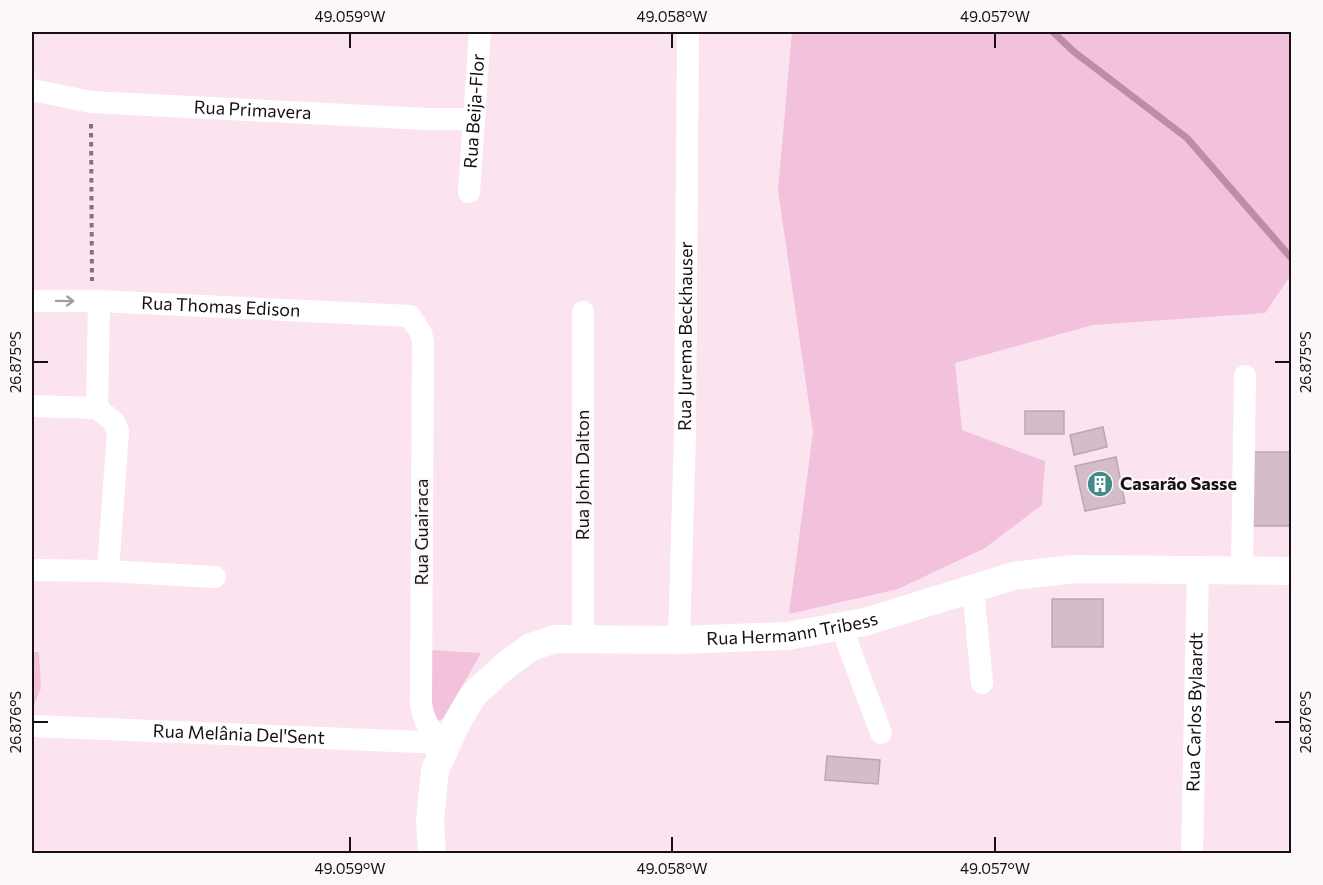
<svg xmlns="http://www.w3.org/2000/svg" width="1323" height="885" font-family="Commissioner,sans-serif">
<style>
.green{fill:#f2c2dc}
.lines{fill:none;stroke-linecap:round;stroke-linejoin:round}
.stream{stroke:#bf8ca8;stroke-width:7}
.building{fill:#d4bcc8;stroke:#bda6b2;stroke-width:1.5}
.path{stroke:#83737b;stroke-width:4;stroke-dasharray:4.5 4.5;stroke-linecap:butt}
.minor{stroke:#fff;stroke-width:22}
.major{stroke:#fff;stroke-width:28}
.oneway{stroke:#a39fa1}
.ticks{fill:none;stroke:#181014;stroke-width:2}
.labels{text-anchor:middle;stroke-width:4.5;stroke-linejoin:round;paint-order:stroke}
.street-label{font-size:18px;fill:#181014;stroke:#fcf7f9}
.poi-label{font-size:18px;font-weight:bold;fill:#181014;stroke:#fcf7f9;text-anchor:start}
.neatline{fill:none;stroke:#181014;stroke-width:2}
.ticks-label{font-size:15px;text-anchor:middle;fill:#181014}
</style>
<rect width="100%" height="100%" fill="#fce3f0"/>
<g class="green">
<path d="M792 32H1291V275L1265 313 1093 325 955 363 962 430 1045 461 1042 505 985 548 898 589 789 614 813 432 778 190Z"/>
<path d="M429 650 481 653 444 718 436 722 429 714Z"/>
<path d="M32 652H39L41 688 32 710Z"/>
</g>
<g class="lines">
<path class="stream" d="M1053 32 1073 51 1187 138 1292 259"/>
</g>
<g class="building">
<rect x="1025" y="411" width="39" height="23"/>
<path d="M1103 427 1107 447 1074 455 1070 435Z"/>
<rect x="1251" y="452" width="41" height="74"/>
<path d="M1116 457 1125 503 1085 511 1075 466Z"/>
<rect x="1052" y="599" width="51" height="48"/>
<path d="M827 756 880 760 878 784 825 780Z"/>
</g>
<g class="lines">
<path class="path" d="M91 124 92 281"/>
<g class="minor">
<path id="s1" d="M32 90 91 102 426 119H474"/>
<path id="s2" d="M469 192 480 32"/>
<path id="s3" d="M32 301H99L410 316 421 333 423 342 421 704C424 723 431 732 445 743"/>
<path d="M32 406 97 408 99 301"/>
<path d="M32 570 108 571 118 431 114 422 97 408"/>
<path d="M1242 570 1245 376"/>
<path d="M108 571 215 577"/>
<path d="M973 588 982 683"/>
<path d="M841 626 881 733"/>
<path d="M583 638V312"/>
<path id="s4" d="M679 640 685 432 688 32"/>
<path id="s5" d="M32 726 445 743"/>
<path id="s6" d="M1192 854 1198 570"/>
</g>
<path class="major" id="s7" d="M432 854 430 820 435 770 456 724 473 695 505 666 531 647 555 639 679 640 787 636 865 622 1013 576 1074 569 1292 571"/>
</g>
<defs><path id="oneway-shaft" d="M-6 0H5M1.5-3L5.5 0L1.5 3" fill="none" stroke-width="1.6" stroke-linecap="round" stroke-linejoin="round" transform="scale(1.5)"/></defs>
<use class="oneway" href="#oneway-shaft" transform="translate(65 301) rotate(1)"/>
<path class="ticks" d="M350 33V48M672 33V48M995 33V48M33 362H48M1275 362H1290M33 722H48M1275 722H1290M350 837V852M672 837V852M995 837V852"/>
<defs>
<g id="building-disc" transform="scale(1.35)"><circle r="9.5" fill="#438b8b" stroke="#fcf7f9"/><path d="M-4-6H4V6H1V3H-1V6H-4ZM-2.5-4.3h1.7v1.8h-1.7ZM.8-4.3h1.7v1.8H.8ZM-2.5-1h1.7V.8h-1.7ZM.8-1h1.7V.8H.8Z" fill="#fff"/></g>
</defs>
<g fill-rule="evenodd">
<use href="#building-disc" x="1100" y="484"/>
</g>
<g class="labels">
<g class="street-label">
<text dy="6" stroke="none"><textPath href="#s1" startOffset="222">Rua Primavera</textPath></text>
<text dy="6" stroke="none"><textPath href="#s2" startOffset="81">Rua Beija-Flor</textPath></text>
<text dy="6" stroke="none"><textPath href="#s3" startOffset="189">Rua Thomas Edison</textPath></text>
<text dy="6" stroke="none"><textPath href="#s4" startOffset="304">Rua Jurema Beckhauser</textPath></text>
<text transform="translate(583 475) rotate(-90)" y="6">Rua John Dalton</text>
<text transform="translate(422 532) rotate(-90)" y="6">Rua Guairaca</text>
<text dy="6" stroke="none"><textPath href="#s7" startOffset="507">Rua Hermann Tribess</textPath></text>
<text dy="6" stroke="none"><textPath href="#s6" startOffset="142">Rua Carlos Bylaardt</textPath></text>
<text dy="6" stroke="none"><textPath href="#s5" startOffset="207">Rua Melânia Del'Sent</textPath></text>
</g>
<g class="poi-label">
<text x="1120" y="490">Casarão Sasse</text>
</g>
</g>
<rect width="1323" height="885" fill="none" stroke="#fcf7f9" stroke-width="66"/>
<rect x="33" y="33" width="1257" height="819" class="neatline"/>
<g class="ticks-label">
<text x="350" y="22">49.059°W</text>
<text x="672" y="22">49.058°W</text>
<text x="995" y="22">49.057°W</text>
<text transform="translate(16 362) rotate(-90)" y="5">26.875°S</text>
<text transform="translate(1306 362) rotate(-90)" y="5">26.875°S</text>
<text transform="translate(16 722) rotate(-90)" y="5">26.876°S</text>
<text transform="translate(1306 722) rotate(-90)" y="5">26.876°S</text>
<text x="350" y="874">49.059°W</text>
<text x="672" y="874">49.058°W</text>
<text x="995" y="874">49.057°W</text>
</g>
</svg>
